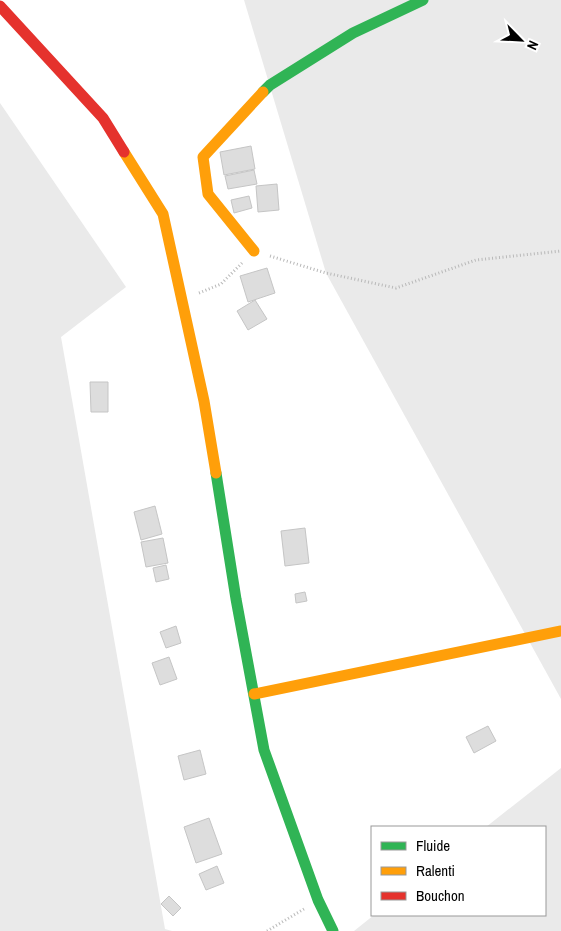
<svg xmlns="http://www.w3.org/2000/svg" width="561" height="931" font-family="'Archivo Narrow',sans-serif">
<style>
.green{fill:#eaeaea}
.building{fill:#ddd;stroke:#c5c5c5}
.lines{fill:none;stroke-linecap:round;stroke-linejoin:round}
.path{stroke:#b8b8b8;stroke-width:3;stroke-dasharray:1 2.5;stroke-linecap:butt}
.fast{stroke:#30b455;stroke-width:11}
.slow{stroke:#ff9f0a;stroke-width:11}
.jam{stroke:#e5322d;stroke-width:11}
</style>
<rect width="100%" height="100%" fill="#fff"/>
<g class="green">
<path d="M244 0H561V699L326 273Z"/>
<path d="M0 103 126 287 61 337 165 929 172 931H0Z"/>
<path d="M561 768V931H354L374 915H545V827H486Z"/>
</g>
<g class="building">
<path d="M251 146 255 169 224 175 220 152Z"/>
<path d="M254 170 257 184 228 189 225 176Z"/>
<path d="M277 184 279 210 258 212 256 186Z"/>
<path d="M249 196 252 208 234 213 231 200Z"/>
<path d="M267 268 275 293 248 302 240 276Z"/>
<path d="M255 300 267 319 248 330 237 311Z"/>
<path d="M90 382H108V412H91Z"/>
<path d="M155 506 162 534 141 540 134 512Z"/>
<path d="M305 528 309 563 285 566 281 531Z"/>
<path d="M163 538 168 563 146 567 141 542Z"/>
<path d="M166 565 169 579 156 582 153 568Z"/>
<path d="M305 592 307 601 296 603 295 594Z"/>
<path d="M176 626 181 643 166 648 160 632Z"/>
<path d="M169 657 177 679 160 685 152 663Z"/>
<path d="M488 726 496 741 474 753 466 737Z"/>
<path d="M200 750 206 774 184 780 178 756Z"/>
<path d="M209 818 222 854 196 863 184 827Z"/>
<path d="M217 866 224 883 206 890 199 874Z"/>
<path d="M169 896 181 908 173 916 161 904Z"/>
</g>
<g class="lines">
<g class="path">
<path d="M270 256 326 273 396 288 476 260 561 251"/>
<path d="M199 293 221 284 242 263"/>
<path d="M267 931 304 909"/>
</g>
<g class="fast">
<path d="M263 92 270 85 353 33 423 0"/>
<path d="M216 473 236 599 264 750 318 900 333 931"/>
</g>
<g class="slow">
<path d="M124 152 163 214 204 401 216 473"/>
<path d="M254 251 208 194 203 157 263 92"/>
<path d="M254 694 561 631"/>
</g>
<path class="jam" d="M0 6 103 118 124 152"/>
</g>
<rect x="371" y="826" width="175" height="90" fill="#ffffff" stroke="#999999"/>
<rect x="381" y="842" width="25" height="8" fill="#30b455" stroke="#999999"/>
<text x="416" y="851" font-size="15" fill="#000000">Fluide</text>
<rect x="381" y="867" width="25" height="8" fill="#ff9f0a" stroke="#999999"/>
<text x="416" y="876" font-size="15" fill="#000000">Ralenti</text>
<rect x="381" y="892" width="25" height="8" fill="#e5322d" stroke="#999999"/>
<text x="416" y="901" font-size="15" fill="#000000">Bouchon</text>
<g transform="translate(521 40) rotate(114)" stroke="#ffffff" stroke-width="4" paint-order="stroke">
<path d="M0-4L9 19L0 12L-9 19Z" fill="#000000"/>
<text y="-8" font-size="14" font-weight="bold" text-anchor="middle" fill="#000000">N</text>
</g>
</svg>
